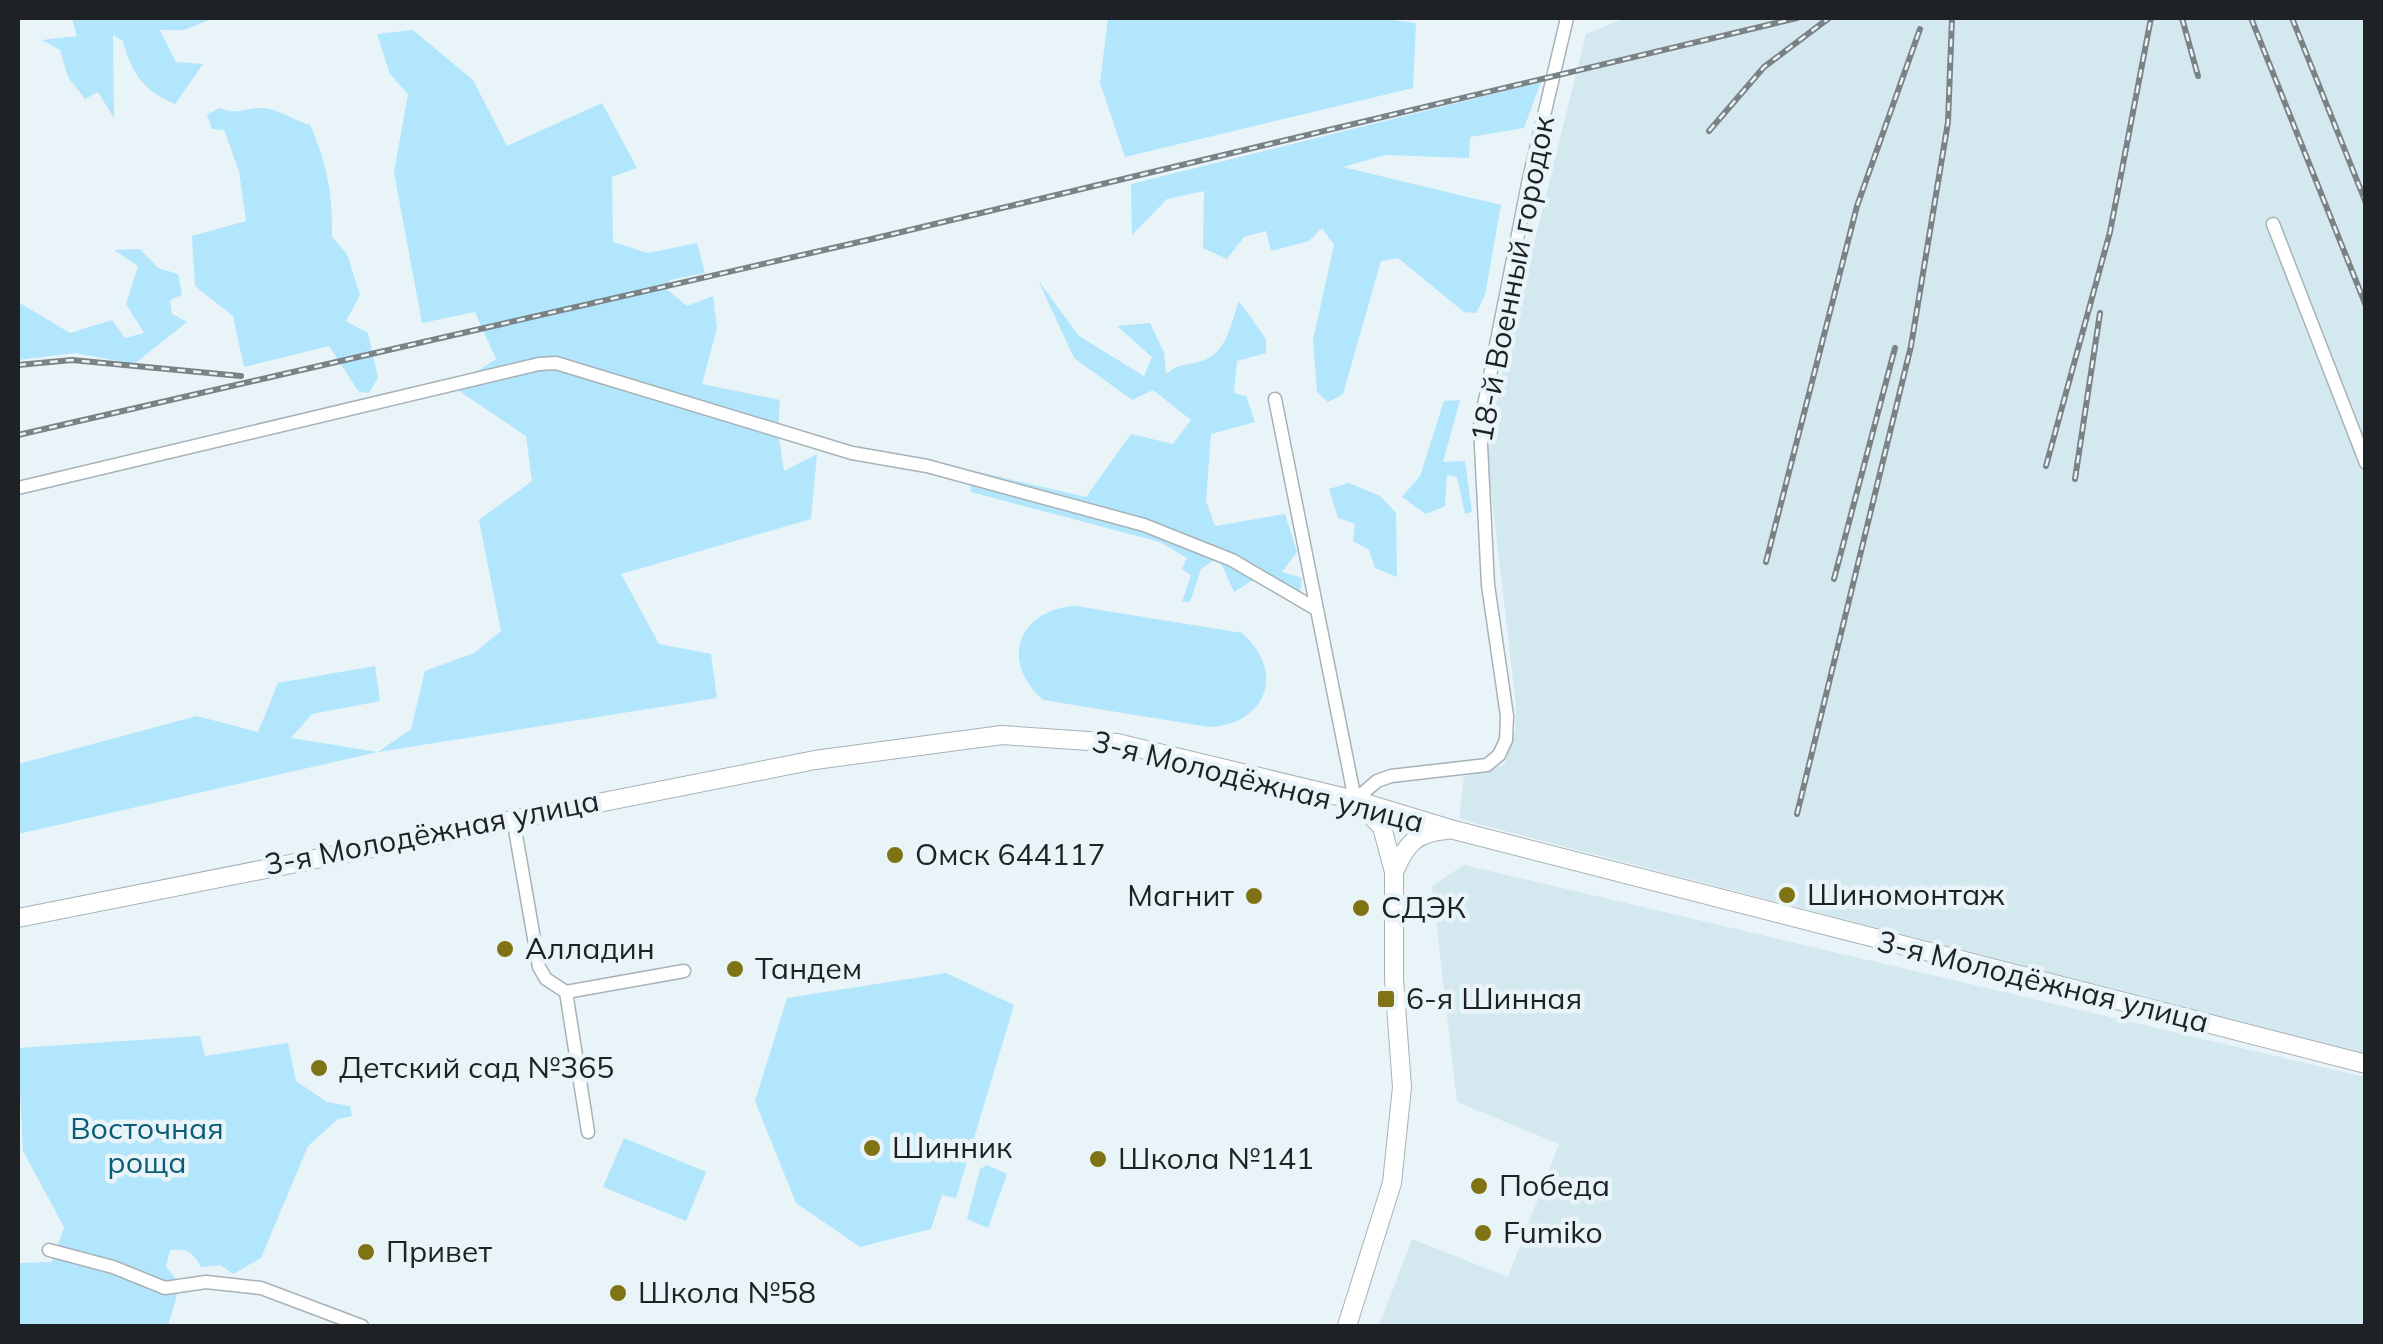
<svg xmlns="http://www.w3.org/2000/svg" width="2383" height="1344" font-family="Mulish,sans-serif">
<style>
.built{fill:#d4e8f0}
.green{fill:#b1e6fd}
.lines{fill:none;stroke-linecap:round;stroke-linejoin:round}
.minor-casing{stroke:#a7b2b7;stroke-width:15}
.major-casing{stroke:#a7b2b7;stroke-width:20}
.minor{stroke:#fff;stroke-width:12}
.major{stroke:#fff;stroke-width:18}
.rail-casing{stroke:#7b8285;stroke-width:6}
.rail{stroke:#e9f4f9;stroke-width:2.5;stroke-dasharray:8;stroke-linecap:butt}
.poi-dot{fill:#807314;stroke:#e9f4f9;stroke-width:4}
.labels{text-anchor:middle;stroke-width:9;stroke-linejoin:round;paint-order:stroke}
.street-label{font-size:30px;fill:#1e2224;stroke:#e9f4f9}
.poi-label{font-size:30px;fill:#1e2224;stroke:#e9f4f9;text-anchor:start}
.park-label{font-size:30px;fill:#0b5d77;stroke:#e9f4f9}
</style>
<rect width="100%" height="100%" fill="#e9f4f9"/>
<g class="built">
<path d="M1678 18H2365V1055L1459 819 1464 776 1504 765 1515 731 1516 706 1487 456 1488 429 1586 34 1621 20Z"/>
<path d="M1464 865 2365 1077V1326H1379L1412 1239 1508 1277 1559 1144 1457 1102 1432 886Z"/>
</g>
<g class="green">
<path d="M72 18H214L184 30H160L176 62 203 64 175 104C144 91 131 73 123 41L113 35 114 118 98 92 85 99 68 77 60 50 42 40 77 36Z"/>
<path d="M1108 18H1376L1416 23 1413 88 1125 157 1100 83Z"/>
<path d="M413 30 473 80 507 146 602 103 637 168 612 177 613 242 648 253 697 243 705 273 670 280 664 287 687 306 713 296 717 328 702 384 780 400 778 432 784 471 817 454 811 519 621 574 659 644 711 654 717 698 378 752 18 834V764L197 716 258 732 278 683 375 666 380 701 312 714 291 738 378 752 411 729 425 671 474 653 501 631 479 520 532 481 526 436 453 387 496 359 475 312 422 323 394 172 408 94 390 74 377 34Z"/>
<path d="M1541 82 1524 128 1470 137 1469 158 1385 155 1343 167 1501 205 1485 295 1476 313 1464 312 1398 258 1381 261 1343 394 1328 402 1317 392 1313 340 1334 245 1322 228 1309 241 1271 251 1266 231 1244 237 1227 259 1203 248 1204 191 1167 199 1132 235 1131 184Z"/>
<path d="M219 108C238 115 242 109 260 108 275 107 295 121 310 125 327 163 333 195 332 237L347 254 360 295 346 321 368 333 378 378 369 393 359 392 329 346 244 367 233 316 195 286 192 236 246 221 239 171 224 130 212 129 207 115Z"/>
<path d="M140 249 158 268 178 274 182 295 170 300 172 314 187 322 134 364 75 353 18 360V302L70 333 112 320 125 338 144 333 126 304 138 266 114 250Z"/>
<path d="M1038 280 1079 336 1144 376 1152 357 1117 326 1150 323 1164 353 1166 374C1181 362 1186 366 1202 361 1227 353 1231 323 1239 301L1266 339V353L1237 361 1234 393 1246 396 1255 422 1211 434 1206 501 1215 526 1285 514 1297 552 1282 572 1302 578 1298 606 1261 575 1234 592 1218 557 1201 569 1190 602H1182L1191 575 1182 569 1187 558 1160 542 971 492 966 469 1086 497 1131 434 1173 444 1191 420 1153 390 1132 400 1074 358Z"/>
<path d="M1460 400 1443 462 1465 461 1472 512 1465 514 1457 477 1447 475 1445 506 1426 514 1402 497 1420 476 1444 401Z"/>
<path d="M1349 483 1380 496 1396 513 1397 577 1375 568 1369 550 1353 541 1355 524 1338 518 1329 489Z"/>
<path d="M1076 606 1242 633C1286 672 1267 724 1209 727L1043 700C999 661 1018 609 1076 606Z"/>
<path d="M946 973 1014 1005 956 1198 942 1195 931 1229 860 1247 796 1203 755 1101 787 998Z"/>
<path d="M200 1036 205 1056 288 1043 296 1081 327 1102 350 1106 352 1116 338 1119 308 1146 261 1258 233 1274 220 1265 201 1267C193 1252 187 1248 170 1250L166 1266 180 1285 168 1326H18V1263L52 1262 64 1227 23 1151 18 1048Z"/>
<path d="M624 1138 706 1172 686 1221 603 1187Z"/>
<path d="M987 1165 1007 1174 988 1228 967 1219 980 1169Z"/>
</g>
<g class="lines">
<g class="minor-casing">
<g id="minor">
<path d="M2273 224 2366 463"/>
<path d="M1275 399 1355 800"/>
<path d="M18 488 539 364 556 363 852 453 927 466 1144 525 1232 560 1316 609"/>
<path d="M1355 800 1377 781 1391 776 1487 765 1499 755 1506 740 1507 716 1488 585 1480 426 1529 179 1567 18"/>
<path d="M513 818 539 967 546 979 566 992 684 971"/>
<path d="M566 992 588 1132"/>
<path d="M49 1250 113 1267 165 1288 206 1282 261 1288 362 1326"/>
</g>
</g>
<g class="major-casing">
<g id="major">
<path d="M1394 872C1406 844 1416 832 1447 830"/>
<path d="M18 918 815 760 1002 735 1117 743 1355 800 1454 830 2366 1064"/>
<path d="M1347 1326 1392 1183 1402 1087 1394 979V872L1382 827 1361 805"/>
</g>
</g>
<use href="#minor" class="minor"/>
<use href="#major" class="major"/>
<g class="rail-casing">
<g id="rail">
<path d="M2182 18 2198 76"/>
<path d="M2251 18 2366 306"/>
<path d="M2292 18 2366 203"/>
<path d="M1709 131 1764 67 1829 18"/>
<path d="M18 365 72 360 241 376"/>
<path d="M18 435 872 239 1797 18"/>
<path d="M2046 466 2110 232 2151 18"/>
<path d="M2075 479 2100 313"/>
<path d="M1766 562 1857 206 1920 29"/>
<path d="M1834 579 1895 348"/>
<path d="M1797 814 1911 346 1948 122 1952 18"/>
</g>
</g>
<use href="#rail" class="rail"/>
</g>
<g class="poi-dot">
<circle cx="895" cy="855" r="10"/>
<circle cx="1787" cy="895" r="10"/>
<circle cx="1254" cy="896" r="10"/>
<circle cx="1361" cy="908" r="10"/>
<circle cx="505" cy="949" r="10"/>
<circle cx="735" cy="969" r="10"/>
<rect x="1376" y="989" width="20" height="20" rx="5"/>
<circle cx="319" cy="1068" r="10"/>
<circle cx="872" cy="1148" r="10"/>
<circle cx="1098" cy="1159" r="10"/>
<circle cx="1479" cy="1186" r="10"/>
<circle cx="1483" cy="1233" r="10"/>
<circle cx="366" cy="1252" r="10"/>
<circle cx="618" cy="1293" r="10"/>
</g>
<g class="labels">
<g class="street-label">
<text transform="translate(1513 279) rotate(-79)" y="10">18-й Военный городок</text>
<text transform="translate(1258 782) rotate(14)" y="10">3-я Молодёжная улица</text>
<text transform="translate(432 833) rotate(-11)" y="10">3-я Молодёжная улица</text>
<text transform="translate(2043 982) rotate(14)" y="10">3-я Молодёжная улица</text>
</g>
<g class="poi-label">
<text x="915" y="865">Омск 644117</text>
<text x="1807" y="905">Шиномонтаж</text>
<text x="1234" y="906" text-anchor="end">Магнит</text>
<text x="1381" y="918">СДЭК</text>
<text x="525" y="959">Алладин</text>
<text x="755" y="979">Тандем</text>
<text x="1406" y="1009">6-я Шинная</text>
<text x="339" y="1078">Детский сад №365</text>
<text x="892" y="1158">Шинник</text>
<text x="1118" y="1169">Школа №141</text>
<text x="1499" y="1196">Победа</text>
<text x="1503" y="1243">Fumiko</text>
<text x="386" y="1262">Привет</text>
<text x="638" y="1303">Школа №58</text>
</g>
<g class="park-label">
<text x="147" y="1139">Восточная<tspan x="147" dy="34">роща</tspan></text>
</g>
</g>
<rect width="2383" height="1344" fill="none" stroke="#1e2224" stroke-width="40"/>
</svg>
